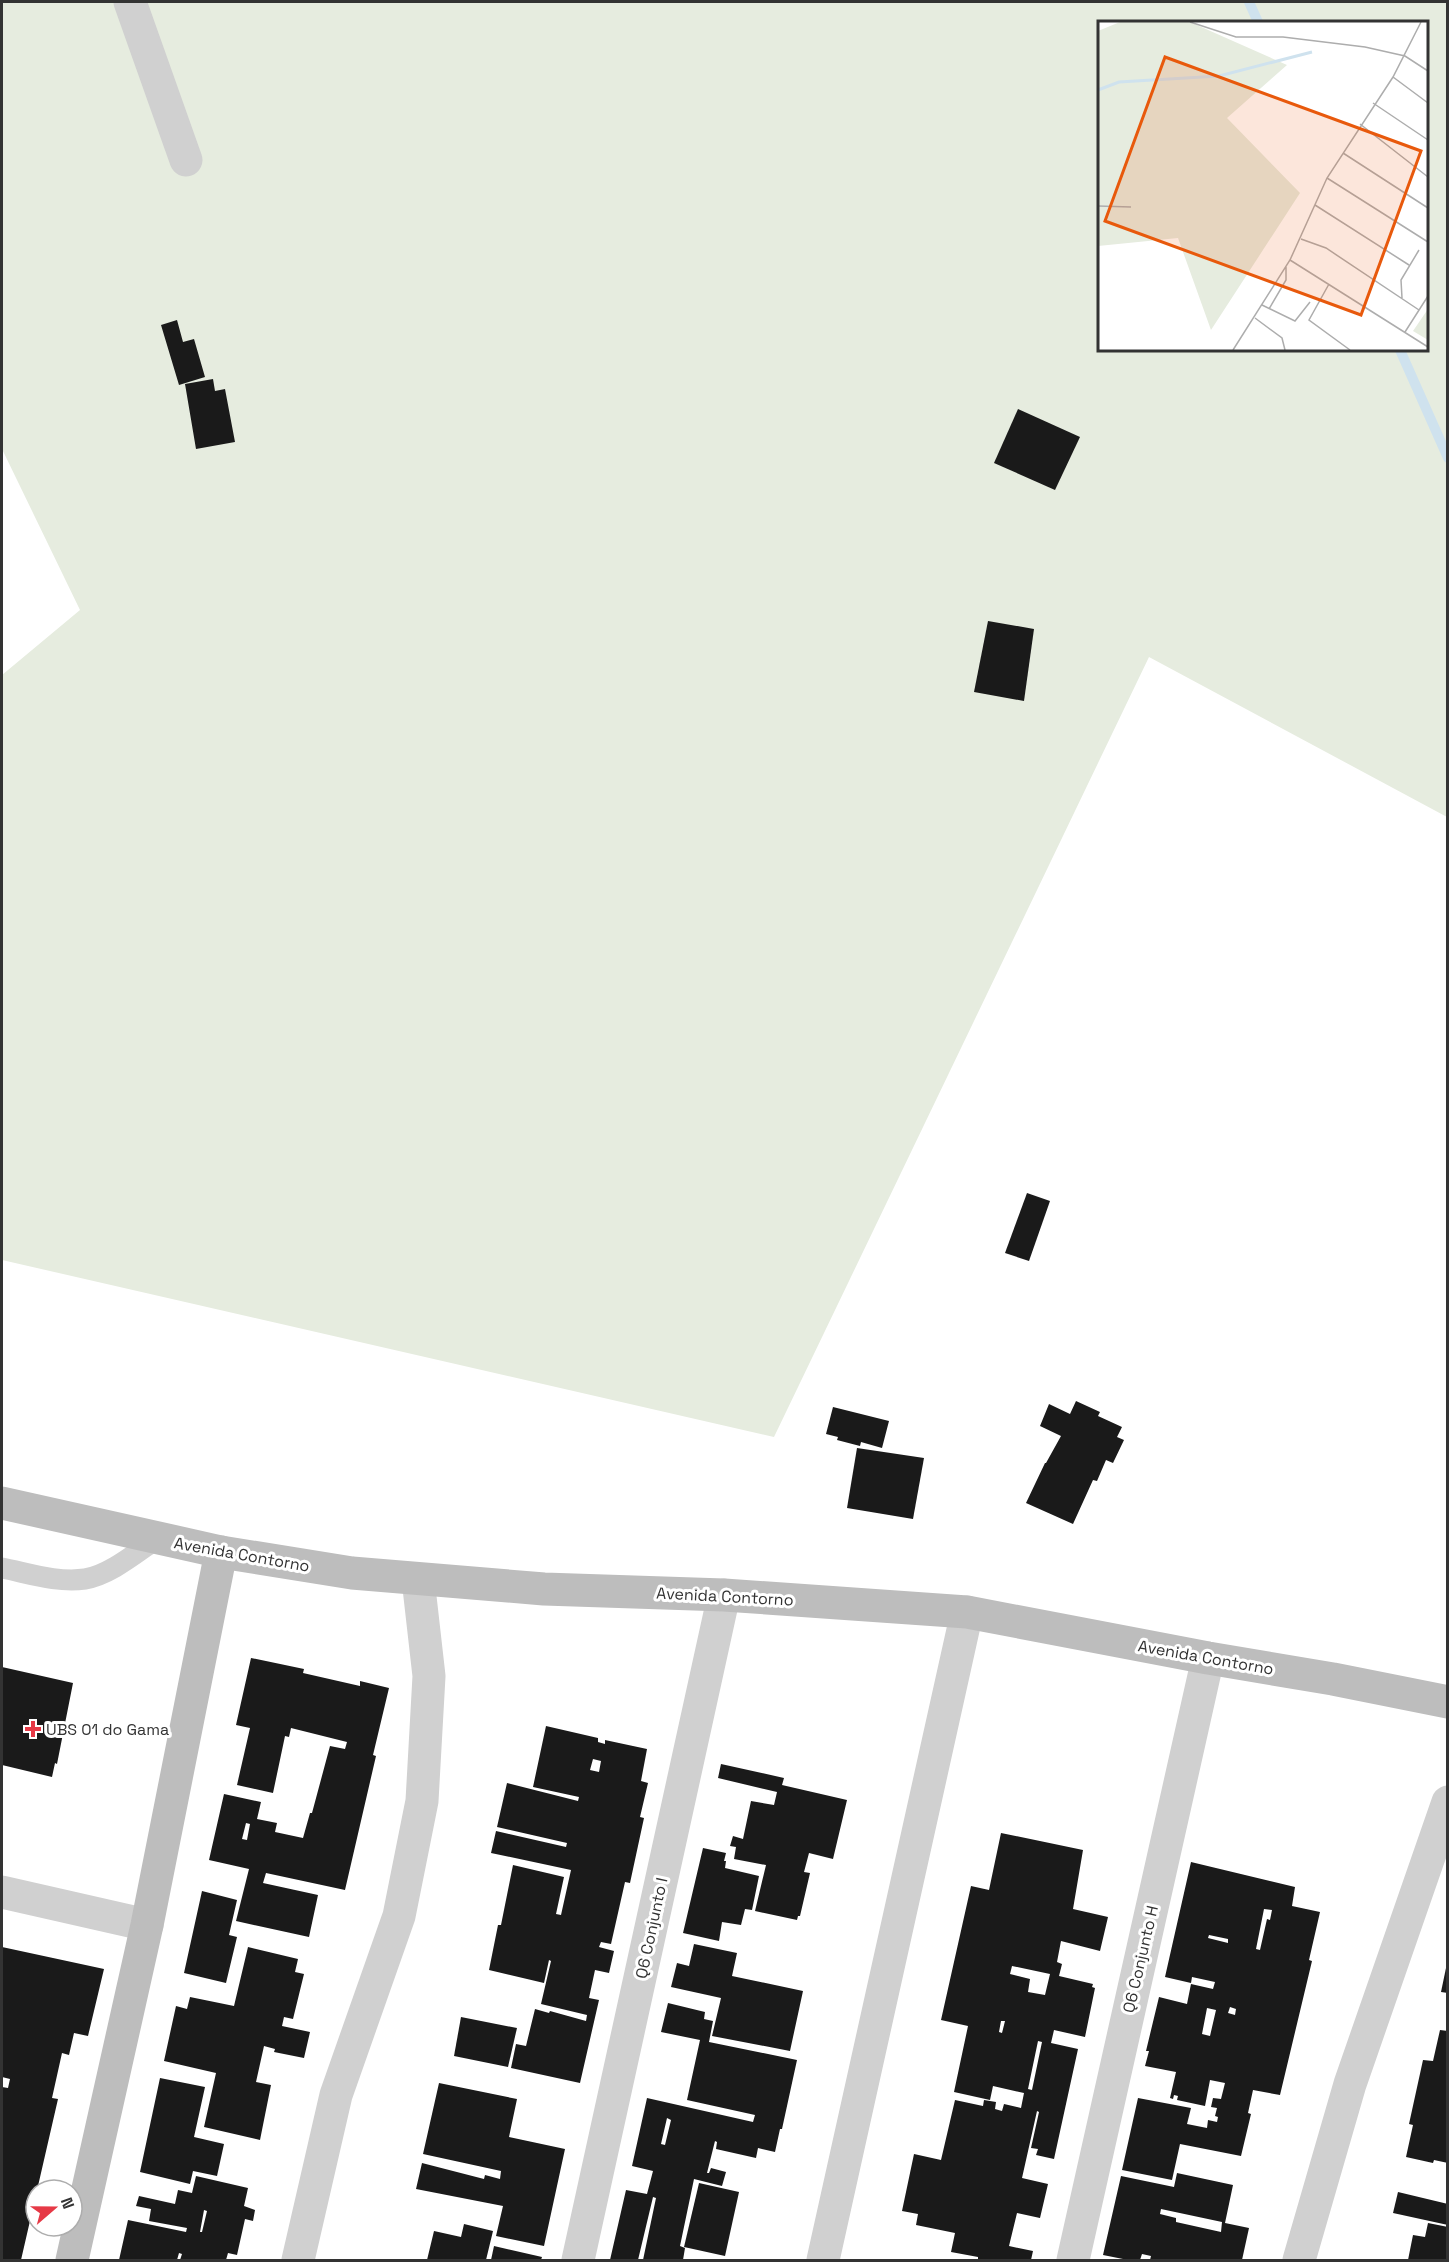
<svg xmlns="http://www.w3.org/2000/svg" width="1449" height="2262" font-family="'Space Grotesk',sans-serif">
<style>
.green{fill:#e6ecdf;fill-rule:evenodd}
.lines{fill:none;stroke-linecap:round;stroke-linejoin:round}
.stream{stroke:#cfe2ee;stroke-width:10}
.building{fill:#1a1a1a;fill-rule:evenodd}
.lane{stroke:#d0d0d0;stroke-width:21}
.street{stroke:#d0d0d0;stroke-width:33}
.secondary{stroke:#bdbdbd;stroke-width:33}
.poi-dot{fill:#e63946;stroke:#fff;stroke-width:2}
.labels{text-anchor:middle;stroke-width:6;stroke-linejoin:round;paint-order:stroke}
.street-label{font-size:16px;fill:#333;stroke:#fff}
.poi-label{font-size:16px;fill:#333;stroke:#fff;text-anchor:start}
.inset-river{fill:none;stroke:#cfe2ee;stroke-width:3}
.inset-road{fill:none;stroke:#adadad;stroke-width:1.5}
.view{fill:#e8590c;fill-opacity:0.15;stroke:#e8590c;stroke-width:3}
.inset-edge{fill:none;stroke:#333;stroke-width:3}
</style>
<rect width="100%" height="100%" fill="#fff"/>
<path class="green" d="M2 2H1447V817L1149 657 774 1437 2 1260V675L80 610 2 449ZM1100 22H1426V350H1100Z"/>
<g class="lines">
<g class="stream">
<path d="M1249 2 1258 22"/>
<path d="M1400 350 1448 458"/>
</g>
</g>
<g class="building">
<path d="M177 320 183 342 194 339 205 377 179 385 161 325Z"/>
<path d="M213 379 215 391 225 389 235 442 196 449 185 384Z"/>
<path d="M1018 409 1080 437 1055 490 994 463Z"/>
<path d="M988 621 1034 629 1024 701 974 692Z"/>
<path d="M1027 1193 1050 1201 1029 1261 1005 1253Z"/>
<path d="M1076 1401 1100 1412 1098 1416 1122 1427 1117 1437 1124 1440 1113 1463 1106 1460 1097 1481 1093 1480 1073 1524 1026 1503 1045 1463H1046L1061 1436 1040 1426 1049 1404 1070 1414Z"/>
<path d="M833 1407 889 1421 882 1448 861 1442 860 1446 837 1440 838 1437 826 1434Z"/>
<path d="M857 1448 924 1458 913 1519 847 1508Z"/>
<path d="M251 1658 304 1669 303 1673 360 1686V1681L389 1688 373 1755 376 1756 345 1890 266 1873 263 1883 318 1895 309 1937 236 1921 249 1869 209 1860 224 1794 261 1802 257 1819 277 1823 275 1832 303 1838 310 1813H312L330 1746 345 1749 347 1742 291 1728 289 1737 285 1736 273 1793 237 1785 250 1728 236 1725ZM246 1823 250 1824 247 1840 242 1839Z"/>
<path d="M2 1667 73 1683 57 1764 55 1763 52 1777 2 1765Z"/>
<path d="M546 1726 598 1738V1742L605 1744V1740L647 1749 641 1781 648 1783 640 1817 644 1818 630 1883 625 1882 611 1944 601 1942 599 1947 614 1951 609 1973 595 1970 589 1998 599 2000 580 2083 511 2068 516 2044 526 2046 535 2009 549 2013 550 2011 586 2021 587 2015 541 2004 551 1961 549 1960 544 1983 489 1970 498 1925H501L513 1865 564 1877 556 1914 561 1915 571 1870 491 1853 496 1831 566 1847 567 1843 497 1827 507 1783 578 1801 579 1797 533 1787ZM593 1759 601 1761 599 1772 590 1770Z"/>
<path d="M721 1764 784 1778 782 1785 847 1800 833 1859 809 1853 804 1872 810 1873 800 1916H798L797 1920 755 1911 766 1865 734 1859 736 1847 730 1846 733 1836 743 1839 751 1801 774 1805 777 1792 718 1778Z"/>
<path d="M1001 1833 1083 1850 1073 1909 1108 1917 1100 1951 1061 1941 1057 1962 1062 1964 1059 1976 1093 1984 1092 1987 1095 1988 1085 2037 1054 2030 1051 2043 1078 2049 1054 2159 1036 2155 1038 2149 1031 2148 1039 2112 1037 2111 1022 2178 1048 2184 1040 2218 1017 2213 1009 2246 1033 2251 1031 2260H978V2257L951 2252 955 2233 916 2225 918 2214 902 2211 914 2154 941 2160 955 2100 983 2106 984 2100 996 2102 995 2109 1002 2111 1004 2104 1021 2108 1024 2093 993 2086 990 2100 954 2092 968 2026 941 2020 971 1886 989 1890ZM1012 1966 1050 1974 1045 1995 1028 1992 1030 1979 1010 1974ZM1001 2021H1005L1002 2033 999 2032ZM1038 2041 1042 2042 1032 2090 1028 2089Z"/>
<path d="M703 1848 726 1853 724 1861H726L725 1868 759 1876 752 1910 745 1909 741 1925 722 1922 719 1941 683 1933Z"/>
<path d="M1191 1862 1295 1887 1292 1906 1320 1912 1309 1960 1312 1961 1280 2095 1253 2090 1248 2113 1251 2114 1241 2156 1180 2144 1172 2180 1122 2170 1138 2098 1191 2108 1187 2124 1207 2128 1208 2120 1217 2122 1218 2117 1215 2116 1217 2108 1211 2107 1213 2098 1221 2099 1225 2083 1210 2080 1205 2106 1177 2100 1178 2096 1174 2095 1173 2099 1170 2098 1176 2072 1145 2066 1149 2051H1146L1159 1997 1187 2004 1191 1984 1213 1989 1215 1982 1192 1977 1191 1983 1165 1977ZM1264 1909 1272 1910 1270 1920 1267 1919 1260 1950 1256 1949ZM1209 1935 1228 1939V1943L1208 1938ZM1230 2007 1236 2009 1235 2015 1228 2013ZM1207 2008 1216 2010 1210 2036 1202 2034Z"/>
<path d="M202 1891 237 1900 229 1935 237 1937 226 1983 184 1973Z"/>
<path d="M694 1944 737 1953 732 1976 803 1991 790 2051 712 2036 721 1998 671 1987 677 1963 689 1966Z"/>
<path d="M2 1947 104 1969 88 2036 74 2033 69 2055 62 2053 52 2098 58 2099 21 2260H2V2087L8 2088 10 2079 2 2077Z"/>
<path d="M248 1947 298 1959 295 1972 304 1974 293 2019 284 2017 282 2026 310 2032 304 2058 274 2052 275 2049 264 2046 256 2082 271 2085 260 2140 204 2127 216 2073 164 2061 176 2006 187 2009 190 1997 234 2006Z"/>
<path d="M1446 1968H1448V1993L1441 1992Z"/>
<path d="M668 2003 705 2012 704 2019 713 2021 709 2042 797 2060 782 2129H780L775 2152 758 2148 756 2158 716 2149 717 2142 715 2141 707 2173H709L711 2168 726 2172 722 2186 694 2179 680 2246 685 2248 683 2260H643L656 2198 653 2197 638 2260H610L626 2190 647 2194 653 2171 632 2166 647 2098 753 2122 755 2115 687 2100 700 2040 661 2032ZM667 2118 671 2120 665 2145 661 2144Z"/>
<path d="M461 2017 517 2028 508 2067 454 2056Z"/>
<path d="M1440 2030 1448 2031V2163L1434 2160 1433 2163 1406 2157 1413 2125 1409 2124 1423 2060 1433 2061Z"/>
<path d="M160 2078 205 2087 194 2137 224 2144 217 2176 193 2171 190 2184 140 2172Z"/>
<path d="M439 2083 517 2099 509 2137 565 2149 544 2246 496 2236 503 2206 416 2189 422 2163 484 2179 485 2175 500 2179 501 2171 423 2154Z"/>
<path d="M1177 2173 1233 2185 1225 2223 1249 2228 1242 2260H1150L1151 2256 1142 2254 1140 2260H1128L1103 2255 1121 2176 1174 2187ZM1161 2209 1222 2222 1221 2232 1176 2222V2218L1160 2214Z"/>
<path d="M196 2176 248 2188 244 2206 255 2210 253 2221 245 2219 237 2255 228 2253 226 2260H180L182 2254 179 2253 177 2260H119L128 2220 186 2232 187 2228 149 2221 151 2209 136 2206 139 2196 175 2204 178 2190 192 2193ZM204 2210 207 2211 202 2232H200Z"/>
<path d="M699 2183 739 2192 725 2256 684 2247Z"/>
<path d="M1398 2192 1448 2204V2225L1393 2213Z"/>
<path d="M1428 2223 1448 2227V2260H1408L1413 2235 1425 2237Z"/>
<path d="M464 2224 493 2231 486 2260H427L434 2231 461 2237Z"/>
<path d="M494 2246 542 2257 541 2260H491Z"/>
</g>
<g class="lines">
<path class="lane" d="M2 1568C28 1573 57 1583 85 1579 110 1575 137 1552 158 1538"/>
<g class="street">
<path d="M130 2 186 160"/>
<path d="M2 1892 147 1925"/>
<path d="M298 2260 336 2095 399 1916 422 1801 429 1676 418 1579"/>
<path d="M578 2260 724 1595"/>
<path d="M823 2260 967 1612"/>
<path d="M1073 2260 1208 1658"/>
<path d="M1299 2260 1350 2084 1448 1802"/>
</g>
<g class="secondary">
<path d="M2 1503 221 1552 352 1573 544 1589 724 1595 967 1612 1208 1658 1333 1679 1448 1702"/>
<path d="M72 2260 147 1925 221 1552"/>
</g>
</g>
<path class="poi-dot" d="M30 1720h6v6h6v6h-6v6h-6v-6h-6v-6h6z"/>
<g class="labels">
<g class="street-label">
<text transform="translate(242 1554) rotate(10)" y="6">Avenida Contorno</text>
<text transform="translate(725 1596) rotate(3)" y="6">Avenida Contorno</text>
<text transform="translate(1206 1657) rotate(10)" y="6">Avenida Contorno</text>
<text transform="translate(651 1928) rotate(-78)" y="6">Q6 Conjunto I</text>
<text transform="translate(1140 1959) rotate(-77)" y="6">Q6 Conjunto H</text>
</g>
<g class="poi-label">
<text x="46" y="1735">UBS 01 do Gama</text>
</g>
</g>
<g transform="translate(1098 21)">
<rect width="330" height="330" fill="#fff"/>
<path d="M22 1H92L189 44 129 97 202 172 113 309 80 217 0 225V10ZM330 288V319L315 310Z" fill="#e6ecdf"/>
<path class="inset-river" d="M0 69 21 61 121 55 214 31"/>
<path class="inset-road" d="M92 1 138 16H185L267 26 307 35 330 50M295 56 330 82M275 82 330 119M262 103 330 156M245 132 330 187M229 157 330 221M217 184 311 244M0 185 33 186M203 218 228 227 321 289M192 239 330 326M231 263 211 299 252 329M304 277 303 259 321 229M164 284 197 300 212 281M171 288 188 259V246M157 297 184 317 187 329M307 311 330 275M135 329 192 239 229 157 295 56 323 1"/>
<path class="view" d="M67 36 323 130 263 294 7 200Z"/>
<rect width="330" height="330" class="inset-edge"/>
</g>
<rect width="1449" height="2262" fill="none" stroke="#333333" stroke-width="6"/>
<g transform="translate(54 2208) rotate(70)"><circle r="28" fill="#ffffff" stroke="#adadad" stroke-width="1.5"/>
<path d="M0-4.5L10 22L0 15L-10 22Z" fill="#e63946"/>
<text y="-9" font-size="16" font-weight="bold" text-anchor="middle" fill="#333333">N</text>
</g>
</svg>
